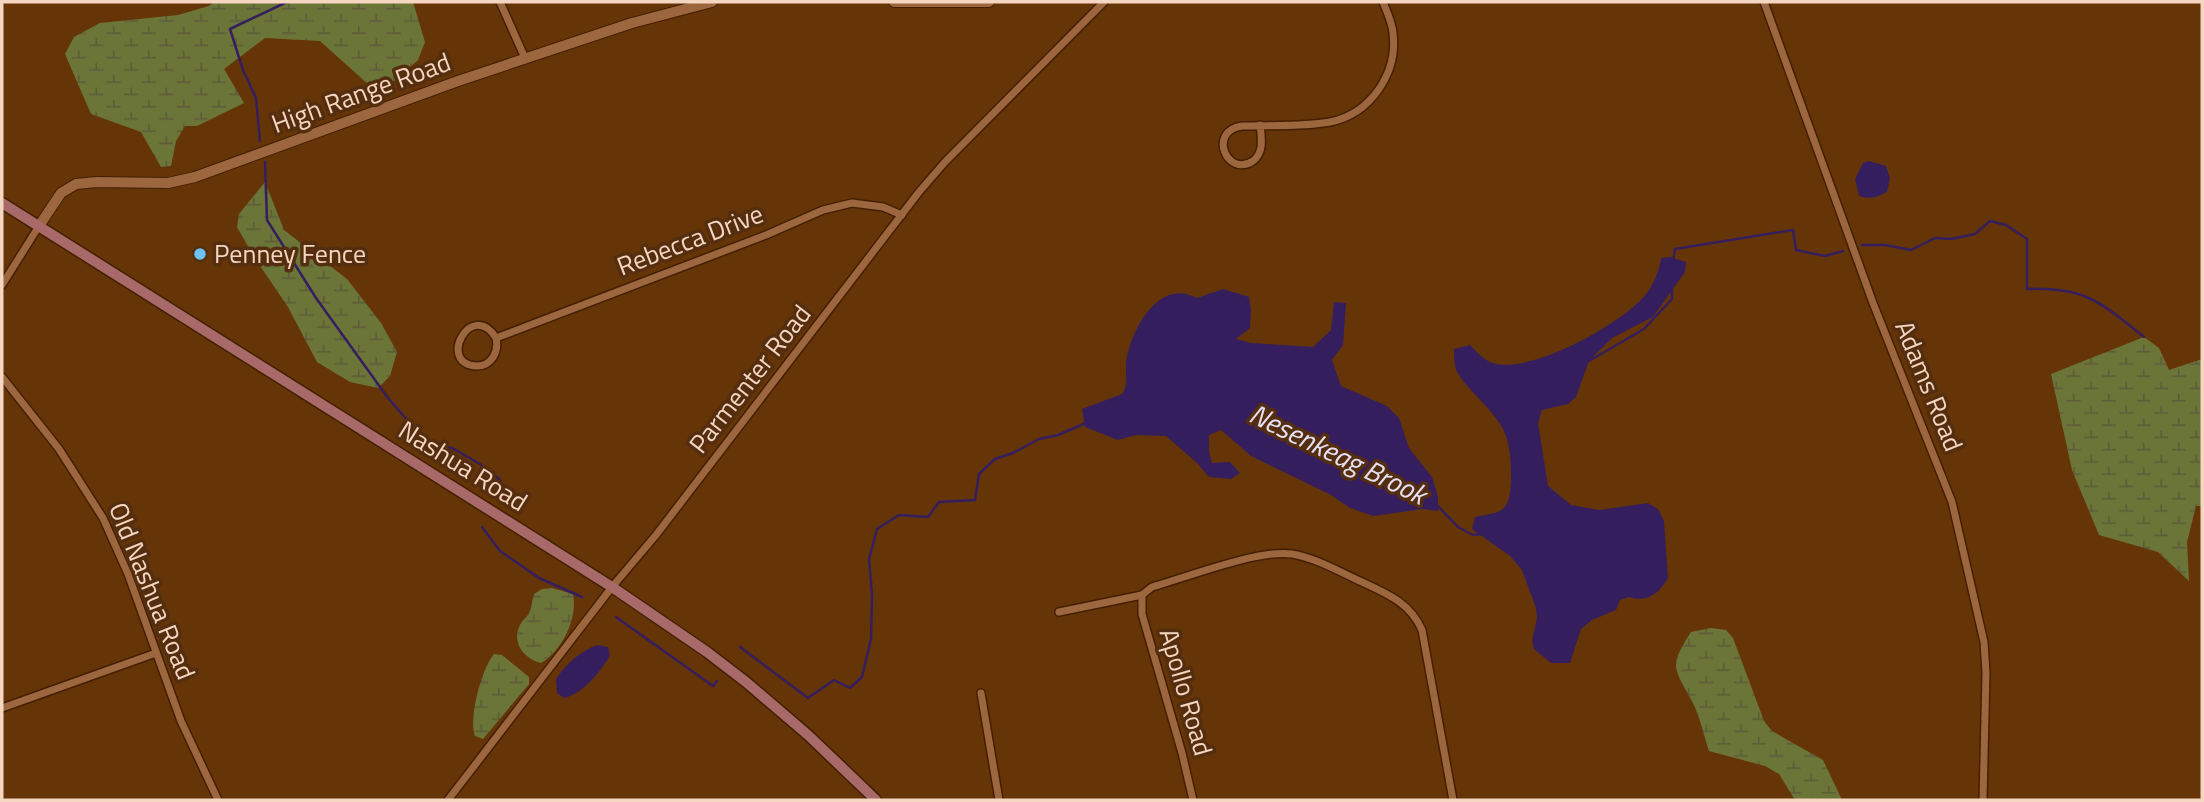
<svg xmlns="http://www.w3.org/2000/svg" width="2204" height="802" font-family="'Titillium Web',sans-serif">
<style>
.wetland{fill:url(#wetland-marsh)}
.water{fill:#351e5d}
.lines{fill:none;stroke-linecap:round;stroke-linejoin:round}
.stream{stroke:#351e5d;stroke-width:2.5}
.street-casing{stroke:#431f00;stroke-width:10}
.secondary-casing{stroke:#431f00;stroke-width:12}
.primary-casing{stroke:#431f00;stroke-width:13}
.street{stroke:#9c663e;stroke-width:7}
.secondary{stroke:#9c663e;stroke-width:10}
.primary{stroke:#a76a69;stroke-width:10}
.poi-dot{fill:#6ec2f3;stroke:#542e0f;stroke-width:2.5}
.labels{text-anchor:middle;stroke-width:7;stroke-linejoin:round;paint-order:stroke}
.street-label{font-size:26px;fill:#f5d6c1;stroke:#542e0f}
.poi-label{font-size:26px;fill:#f5d6c1;stroke:#542e0f;text-anchor:start}
.water-label{font-size:28px;font-style:italic;fill:#e5e0f4;stroke:#542e0f}
</style>
<defs>
<pattern id="wetland-marsh" width="20" height="14" patternUnits="userSpaceOnUse" patternTransform="scale(1.75)"><rect width="20" height="14" fill="#6c7538"/><path d="M1 5h8M5 5V1M11 12h8M15 12V8" fill="none" stroke="#5d5d39"/></pattern>
</defs>
<rect width="100%" height="100%" fill="#663507"/>
<g class="wetland">
<path d="M214 2H413L425 42 418 60 394 81 369 85 320 41 265 38 224 69 244 103 197 126H185L176 141 171 166 161 167 141 132 91 114 65 54 74 37 100 23 178 15 209 6Z"/>
<path d="M265 182 284 230 347 279 381 323 397 352 390 376 378 388 350 382 317 362 288 307 254 257 237 227 239 214Z"/>
<path d="M2144 337 2159 348 2169 370 2202 359V506H2196L2187 542 2189 581 2158 552 2099 535 2072 470 2051 374Z"/>
<path d="M552 588 573 594C578 618 562 651 541 663 524 659 511 642 520 625 523 619 528 617 530 611 532 606 532 600 534 594L542 589Z"/>
<path d="M1711 628 1726 630 1733 638 1764 721 1772 731 1823 760 1842 800H1795L1779 774 1765 766 1709 751C1704 736 1700 717 1693 703 1674 667 1668 668 1691 632Z"/>
<path d="M494 654 502 655 529 677V684L483 739 475 736C468 718 482 668 494 654Z"/>
</g>
<g class="water">
<path d="M1869 161 1886 166 1890 178 1887 192C1877 197 1870 200 1859 196L1855 179 1863 163Z"/>
<path d="M1670 257 1686 262 1685 272 1653 317 1612 338 1589 361 1576 397 1568 404 1542 410 1538 423 1548 486 1571 505 1599 510 1648 503 1658 509 1664 521 1668 578C1659 594 1646 603 1629 597L1620 600 1616 610 1592 620 1581 629 1570 663H1551L1534 649 1532 641 1537 618 1536 608 1522 570 1510 556 1472 529 1475 517C1502 512 1509 513 1511 482 1511 465 1511 445 1503 429 1492 408 1464 387 1456 370 1454 363 1454 356 1454 349L1470 345C1478 353 1484 361 1496 364 1534 372 1624 323 1647 293 1654 283 1660 269 1661 258Z"/>
<path d="M1223 289 1249 297 1251 309 1250 328 1236 339 1251 343 1313 347 1331 330 1334 302 1346 303 1343 345 1332 360 1341 386 1387 406 1399 418 1409 448 1432 477 1438 497V511L1423 509 1373 516 1350 508 1331 495 1251 456 1221 430 1209 435V451L1212 463 1230 462 1240 473 1231 479 1209 477 1197 463 1166 436 1136 435 1118 440 1085 427 1082 409 1122 394C1129 385 1125 373 1126 362 1131 329 1159 277 1197 298Z"/>
<path d="M597 645 608 647 610 656C599 673 584 693 564 698L557 693 556 679C566 664 579 652 597 645Z"/>
</g>
<g class="lines">
<g class="stream">
<path d="M260 141 256 98 243 70 230 29 287 2"/>
<path d="M265 162 267 220 316 298 388 398 423 438 454 449 480 464 500 480V493"/>
<path d="M1862 245H1885L1911 250 1935 238 1951 239 1975 234 1990 221 2006 225 2027 239V289C2086 287 2100 302 2144 337"/>
<path d="M1673 261 1675 249 1793 230 1796 250 1825 256 1843 251"/>
<path d="M1589 361 1644 329 1672 299V288"/>
<path d="M1437 505 1458 527 1473 535 1482 534"/>
<path d="M482 527 500 551 539 578 582 597"/>
<path d="M616 617 713 686 717 681"/>
<path d="M740 647 808 698 834 680 850 688 862 677 871 639 872 594 869 559 877 529 899 515 928 517 939 502 975 500 979 474 995 459 1013 453 1039 439 1058 435 1086 423"/>
</g>
<g class="street-casing">
<g id="street">
<path d="M500 2 525 58"/>
<path d="M1764 2 1873 303 1952 502 1984 642 1986 673 1983 800"/>
<path d="M1260 125C1261 132 1262 140 1261 147 1260 153 1257 158 1253 161 1227 178 1207 131 1242 126 1271 125 1302 127 1330 122 1370 114 1398 74 1393 33 1392 22 1387 12 1383 2"/>
<path d="M2 285 39 226"/>
<path d="M496 338C499 351 492 366 477 366 436 365 471 298 496 338L766 235 823 210 852 203 883 207 902 215"/>
<path d="M2 377 59 449 103 518 128 574 181 721 218 800"/>
<path d="M1142 595 1152 587C1187 577 1259 549 1292 554 1316 558 1340 572 1362 582 1388 594 1410 603 1422 630L1453 800"/>
<path d="M1142 595V614L1182 753 1193 800"/>
<path d="M1059 612 1142 595"/>
<path d="M981 693 999 800"/>
<path d="M2 708 156 653"/>
<path d="M448 800 612 587 656 535 919 192 945 162 1104 2"/>
</g>
</g>
<g class="secondary-casing">
<g id="secondary">
<path d="M894 2H989"/>
<path d="M39 226 61 193 76 184 97 182 168 183 195 177 458 81 632 23 712 2"/>
</g>
</g>
<g class="primary-casing">
<path id="primary" d="M2 203 612 587 707 652 746 682 808 735 876 800"/>
</g>
<use href="#street" class="street"/>
<use href="#secondary" class="secondary"/>
<use href="#primary" class="primary"/>
</g>
<circle class="poi-dot" cx="200" cy="254" r="7"/>
<g class="labels">
<g class="street-label">
<text transform="translate(361 93) rotate(-20)" y="9">High Range Road</text>
<text transform="translate(690 240) rotate(-21)" y="9">Rebecca Drive</text>
<text transform="translate(750 379) rotate(-52)" y="9">Parmenter Road</text>
<text transform="translate(1929 386) rotate(68)" y="9">Adams Road</text>
<text transform="translate(463 466) rotate(32)" y="9">Nashua Road</text>
<text transform="translate(152 591) rotate(68)" y="9">Old Nashua Road</text>
<text transform="translate(1186 692) rotate(74)" y="9">Apollo Road</text>
</g>
<g class="poi-label">
<text x="214" y="263">Penney Fence</text>
</g>
<g class="water-label">
<text transform="translate(1338 454) rotate(26)" y="10">Nesenkeag Brook</text>
</g>
</g>
<rect width="2204" height="802" fill="none" stroke="#f5d6c1" stroke-width="7"/>
</svg>
